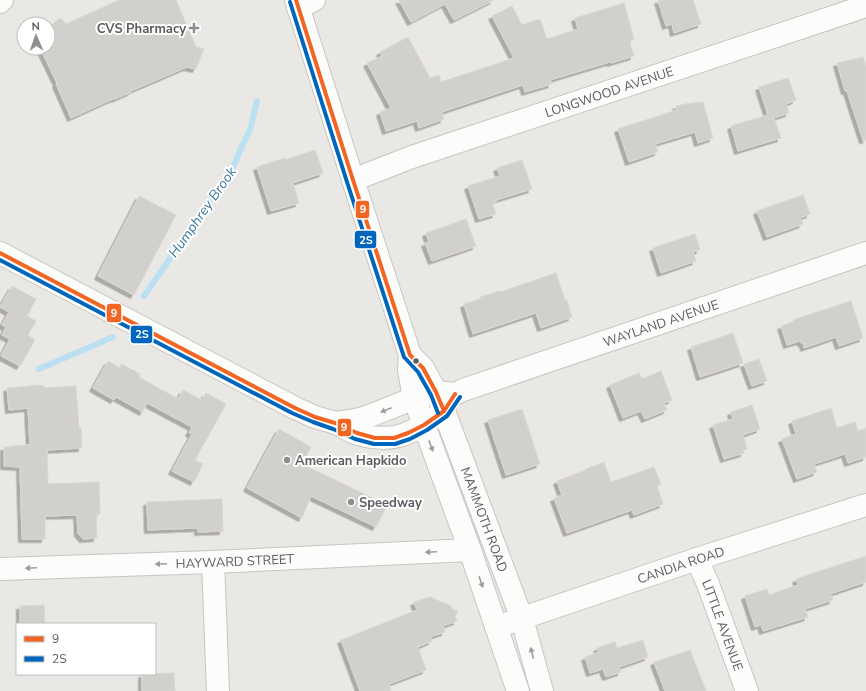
<svg xmlns="http://www.w3.org/2000/svg" width="866" height="691" font-family="'Nunito Sans',sans-serif">
<style>
.lines{fill:none;stroke-linecap:round;stroke-linejoin:round}
.stream{stroke:#bae0f2;stroke-width:6}
.building{fill:#d1d0cd;stroke:#d9d7d4;filter:url(#shadow)}
.minor-casing{stroke:#c5c5c5;stroke-width:24}
.secondary-casing{stroke:#c6c6c6;stroke-width:24}
.minor{stroke:#fcfcfb;stroke-width:22}
.secondary{stroke:#fcfcfb;stroke-width:22}
.bus-1-casing{stroke:#fff;stroke-width:7}
.bus-2-casing{stroke:#fff;stroke-width:7}
.bus-1{stroke:#f26522;stroke-width:4}
.bus-2{stroke:#0065bd;stroke-width:4}
.oneway{fill:#9b9d9f}
.poi-dot{fill:#8c8e8f;stroke:#fff;stroke-width:1.5}
.bus-dot{fill:#5a5e61;stroke:#fff;stroke-width:1.5}
.labels{text-anchor:middle;stroke-width:4;stroke-linejoin:round;paint-order:stroke}
.poi-label{font-size:13px;font-weight:bold;fill:#5a5e61;stroke:#fff;text-anchor:start}
.street-label{font-size:13px;fill:#5a5e61;stroke:#fff}
.water-label{font-size:14px;font-style:italic;fill:#417aa0;stroke:#fff}
.line-badge{stroke:#fff;stroke-width:1.5}
.badge-label{font-size:11px;text-anchor:middle;font-weight:bold;fill:#fff}
</style>
<defs>
<filter id="shadow"><feDropShadow dx="-3.5" dy="3.5" stdDeviation="0" flood-color="#0004"/></filter>
</defs>
<rect width="100%" height="100%" fill="#eae8e4"/>
<g class="lines">
<g class="stream">
<path d="M144 296 213 196 231 173 242 146 250 130 257 101"/>
<path d="M39 369 113 337"/>
</g>
</g>
<g class="building">
<path d="M119 0H176L196 47 204 49 196 69 187 67 131 91V92L115 99V98L71 118 56 84 57 83 41 50 43 48H48V28L60 18 66 24Z"/>
<path d="M399 0H494L454 20 445 4 411 22Z"/>
<path d="M658 0H693L701 24 674 33 672 24 666 26Z"/>
<path d="M624 3 634 39 629 40 634 56 611 63 610 62 550 80 552 84 525 92 523 85 442 112 444 119 419 128 417 121 386 131 380 112 391 108 367 63 382 56 380 52 408 37 430 78 439 75 441 82 514 58 492 16 512 6 522 25 540 19 547 39 578 29 575 18Z"/>
<path d="M863 57 866 67V140H863L847 91H845L837 63Z"/>
<path d="M788 78 796 100 786 104 789 113 774 118 781 138 738 151 731 126 768 115 759 87Z"/>
<path d="M703 102 713 138 698 143 695 132 655 144 658 152 629 162 618 129 677 110 676 106 685 104Z"/>
<path d="M315 150 323 173 293 183 299 203 271 211 257 167 285 158V160Z"/>
<path d="M522 160 532 189 496 200V202L492 203 496 214 479 219 468 186 500 176 497 168Z"/>
<path d="M803 195 810 214 800 218 803 224 767 237 757 211Z"/>
<path d="M139 196 176 215 134 295 98 276Z"/>
<path d="M466 219 476 246 432 261 425 243 429 242 426 233Z"/>
<path d="M695 234 700 250 693 252 696 261 661 273 653 248Z"/>
<path d="M556 273 565 300H567L572 317 541 328 536 313 473 334 464 304 481 299 480 297 499 291 500 292Z"/>
<path d="M12 286 36 299 27 316 36 321 28 335 35 340 20 366 1 356 10 339 2 335 6 327 2 325 9 312 0 307Z"/>
<path d="M851 301 863 338 839 346 836 337 804 348 803 343H801L800 341 787 345 781 326 794 322 793 320Z"/>
<path d="M733 333 743 363 700 377 691 347Z"/>
<path d="M759 359 767 381 752 386 744 364Z"/>
<path d="M108 361 120 368 121 364 140 374 139 377 178 399 183 390 202 400 206 393 226 404 195 460 203 464 194 482 172 471 192 434 189 433 192 427 147 403 143 412 116 397 114 400 93 388Z"/>
<path d="M661 371 672 400 664 403 667 410 645 419 641 411 623 418 610 385 639 373 642 379Z"/>
<path d="M40 385 44 386V388L76 386 79 428H81L82 448 47 450 48 484 99 482 100 514H96L97 538 83 539 78 533 77 515 45 516V539H22L20 467 4 466V447H11L10 446 30 445 28 408 9 410 7 388Z"/>
<path d="M752 405 760 429 743 435 747 449 743 450 744 453 724 459 713 425 733 419 731 412Z"/>
<path d="M831 408 837 428 855 422 858 431 866 428V457L848 463 845 454 814 464 817 472 797 479 782 439 796 434 792 421Z"/>
<path d="M522 409 540 464 506 475 488 420Z"/>
<path d="M279 429 311 447 302 464 387 505 376 527 311 496 302 518 247 488Z"/>
<path d="M604 462 611 482 654 467 661 484 657 486 663 504 634 515 632 510 567 533 554 498 562 495 557 481 586 470V469Z"/>
<path d="M222 499 223 531 198 532V528L148 530 147 502Z"/>
<path d="M866 556V582L830 594 833 600 805 609 808 617 763 631 761 625 755 627 745 596 767 589 769 595 798 585 796 579Z"/>
<path d="M430 597 451 606 452 609 458 611 455 617 457 621 443 626 445 632 430 637 432 641 418 647 426 670 389 684 391 691H360L341 640 417 610 414 602Z"/>
<path d="M44 605 45 624H20V606Z"/>
<path d="M643 640 648 657 619 667 621 672 606 677 603 669 590 673 585 657 599 652 597 648 615 642 617 648Z"/>
<path d="M690 650 706 691H665L654 662Z"/>
<path d="M174 673 175 691H142V674Z"/>
</g>
<g class="lines">
<g class="minor-casing">
<g id="minor">
<path d="M0 2 2 0"/>
<path d="M298 8 314 0"/>
<path id="s1" d="M353 180 412 157 866 6"/>
<path id="s2" d="M436 392 455 394 463 390 866 253"/>
<path id="s3" d="M697 559 708 584 747 691"/>
<path d="M213 562 218 691"/>
<path id="s4" d="M0 569 213 562 470 550"/>
</g>
</g>
<g class="secondary-casing">
<g id="secondary">
<path d="M296 0 353 180 410 355 409 370 414 398 470 550 518 691"/>
<path d="M0 253 295 408C302 411 308 414 315 417 322 419 329 421 336 423 343 426 350 432 358 434 396 445 414 432 444 411"/>
<path id="s5" d="M410 355 423 368 436 392 444 411 522 619 542 691"/>
<path d="M335 423C343 422 352 421 360 419 383 412 405 400 429 394"/>
<path id="s6" d="M496 627 697 559 866 505"/>
</g>
</g>
<use href="#minor" class="minor"/>
<use href="#secondary" class="secondary"/>
<g class="bus-1-casing">
<g id="bus-1">
<path d="M296 0 353 180 410 355 423 368 436 392 444 411"/>
<path d="M0 253 295 408 315 417 335 423 357 433 375 438H394L408 433 424 425 444 411 455 394"/>
</g>
</g>
<g class="bus-2-casing">
<g id="bus-2">
<path d="M290 2 347 182 404 357 418 372 431 395 438 413"/>
<path d="M0 260 292 413 313 422 333 429 355 439 374 444H395L410 439 427 430 447 416 460 397"/>
</g>
</g>
<use href="#bus-1" class="bus-1"/>
<use href="#bus-2" class="bus-2"/>
</g>
<defs><path id="oneway-solid" d="M-6-.8H1V-3.2L6.5 0L1 3.2V.8H-6Z"/></defs>
<g class="oneway">
<use href="#oneway-solid" transform="translate(386 410) rotate(158)"/>
<use href="#oneway-solid" transform="translate(431 446) rotate(70)"/>
<use href="#oneway-solid" transform="translate(431 552) rotate(177)"/>
<use href="#oneway-solid" transform="translate(161 564) rotate(178)"/>
<use href="#oneway-solid" transform="translate(31 568) rotate(178)"/>
<use href="#oneway-solid" transform="translate(481 582) rotate(71)"/>
<use href="#oneway-solid" transform="translate(532 653) rotate(-105)"/>
</g>
<g class="poi-dot">
<path d="M192 22h4v4h4v4h-4v4h-4v-4h-4v-4h4z"/>
<circle cx="287" cy="460" r="4"/>
<circle cx="351" cy="502" r="4"/>
</g>
<circle class="bus-dot" cx="416" cy="361" r="3.5"/>
<g class="labels">
<g class="poi-label">
<text x="186" y="33" text-anchor="end">CVS Pharmacy</text>
<text x="295" y="465">American Hapkido</text>
<text x="359" y="507">Speedway</text>
</g>
<g class="street-label">
<text dy="5" stroke="none"><textPath href="#s1" startOffset="271">LONGWOOD AVENUE</textPath></text>
<text dy="5" stroke="none"><textPath href="#s2" startOffset="237">WAYLAND AVENUE</textPath></text>
<text dy="5" stroke="none"><textPath href="#s5" startOffset="182">MAMMOTH ROAD</textPath></text>
<text dy="5" stroke="none"><textPath href="#s4" startOffset="235">HAYWARD STREET</textPath></text>
<text dy="5" stroke="none"><textPath href="#s6" startOffset="195">CANDIA ROAD</textPath></text>
<text dy="5" stroke="none"><textPath href="#s3" startOffset="71">LITTLE AVENUE</textPath></text>
</g>
<g class="water-label">
<text transform="translate(202 212) rotate(-55)" y="5">Humphrey Brook</text>
</g>
</g>
<g class="line-badge">
<rect x="355" y="200" width="15" height="19" rx="4" fill="#f26522"/>
<rect x="354" y="230" width="23" height="19" rx="4" fill="#0065bd"/>
<rect x="106" y="303" width="16" height="20" rx="4" fill="#f26522"/>
<rect x="130" y="325" width="23" height="19" rx="4" fill="#0065bd"/>
<rect x="337" y="418" width="15" height="19" rx="4" fill="#f26522"/>
</g>
<g class="badge-label">
<text x="363" y="213">9</text>
<text x="366" y="244">2S</text>
<text x="114" y="317">9</text>
<text x="142" y="338">2S</text>
<text x="344" y="431">9</text>
</g>
<rect x="16" y="623" width="140" height="52" fill="#ffffff" stroke="#bdbfc0"/>
<rect x="24" y="636" width="20" height="6" fill="#f26522" stroke="#bdbfc0"/>
<text x="52" y="643" font-size="12" fill="#5a5e61">9</text>
<rect x="24" y="656" width="20" height="6" fill="#0065bd" stroke="#bdbfc0"/>
<text x="52" y="663" font-size="12" fill="#5a5e61">2S</text>
<g transform="translate(36 36) rotate(358)"><circle r="19" fill="#ffffff" stroke="#bdbfc0"/>
<path d="M0-3L7 15L0 10L-7 15Z" fill="#8c8e8f"/>
<text y="-6" font-size="11" font-weight="bold" text-anchor="middle" fill="#5a5e61">N</text>
</g>
</svg>
